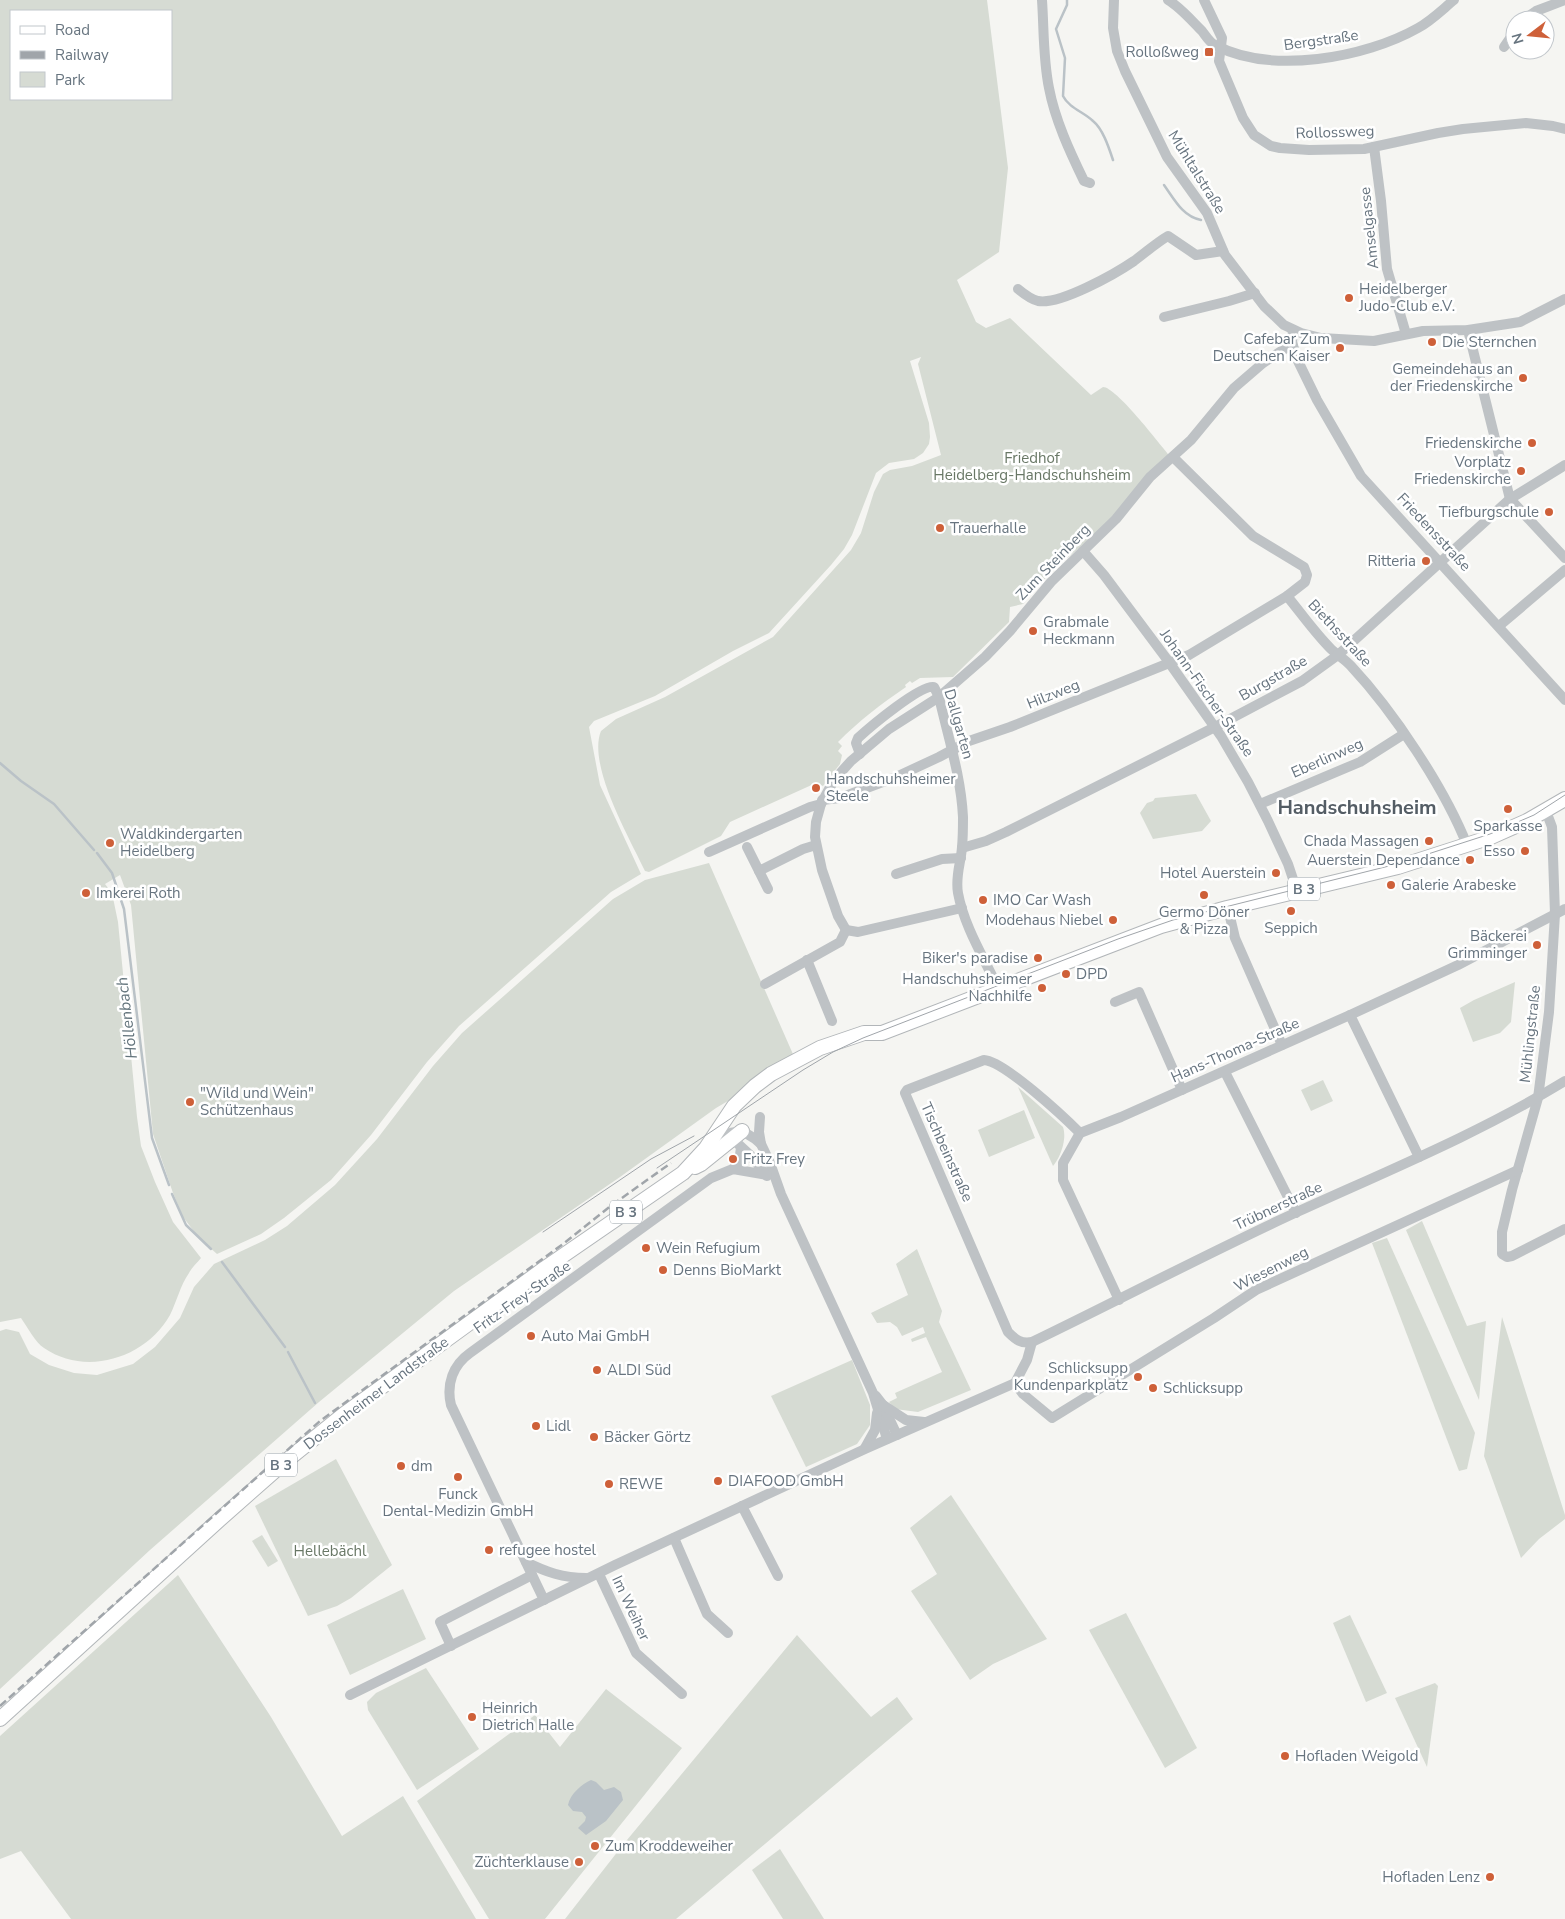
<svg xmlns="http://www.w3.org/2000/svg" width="1565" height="1919" font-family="'Nunito Sans',sans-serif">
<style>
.green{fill:#d6dbd3;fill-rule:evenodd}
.water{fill:#bac2c7}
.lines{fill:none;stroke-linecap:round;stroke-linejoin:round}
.stream{stroke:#bac2c7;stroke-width:2.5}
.major-casing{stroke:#b2b6b9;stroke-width:16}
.minor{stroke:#bec2c5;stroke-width:10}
.major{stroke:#fff;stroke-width:14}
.tram{stroke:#a0a5aa;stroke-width:1}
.rail{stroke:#a0a5aa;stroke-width:2.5;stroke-dasharray:8 4;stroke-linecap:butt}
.poi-dot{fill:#ce6039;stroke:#fff;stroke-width:2}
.labels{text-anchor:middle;stroke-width:5;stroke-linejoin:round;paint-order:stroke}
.shield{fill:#fff;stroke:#959ea5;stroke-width:1}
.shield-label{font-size:14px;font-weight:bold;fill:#67747f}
.street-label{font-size:15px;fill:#67747f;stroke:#fff}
.poi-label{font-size:15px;fill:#67747f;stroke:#fff;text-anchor:start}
.park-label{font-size:15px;fill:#687765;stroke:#fff}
.water-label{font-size:16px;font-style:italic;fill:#63747c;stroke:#fff}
.district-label{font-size:20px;font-weight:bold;fill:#545d65;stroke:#fff}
</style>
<rect width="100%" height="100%" fill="#f5f5f2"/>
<g class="green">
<path d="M0 0H987L1008 168 999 252 957 280 976 322 986 328 1010 318 1091 395 1103 387C1116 387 1158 442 1169 455L1103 527 1048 575 1023 604 1010 607 1009 622 953 677 920 678 912 683 910 681 905 685 906 687C881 704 859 721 838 742L842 746 838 751 842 755 840 764 823 786 816 783 730 822 721 836 649 872 645 871C630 839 587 765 601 731L616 719 665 697 773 637 851 550 861 533 874 492 883 474 890 470 912 466 941 455 918 364 921 357 910 361 929 423 930 437 929 444 923 453 914 459 889 463 876 473 852 535 844 549 831 565 769 633 733 651 655 696 594 721 589 727 600 785 641 874 611 892 459 1026 427 1062 371 1135 331 1180 284 1218 261 1234 217 1254 199 1238 183 1217 173 1193 153 1134 131 905 120 875 105 884 112 893 118 922 137 1117 141 1146 155 1182 173 1222 201 1258C197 1263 192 1267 189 1273 180 1286 177 1301 170 1315 146 1358 86 1377 44 1348 35 1342 28 1328 21 1318L0 1322ZM11 11H171V99H11Z"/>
<path d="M1196 794 1211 821 1202 831 1153 839 1140 813 1147 803 1153 801 1155 798Z"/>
<path d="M709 863 796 1061 716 1108 620 1177 454 1291 319 1402 150 1550 0 1689V1331L6 1329 19 1332 30 1354 49 1365 74 1373 97 1375 133 1364 155 1347 180 1318 194 1287 214 1264 265 1240 287 1226 335 1185 377 1139 433 1066 462 1033 613 899 645 880Z"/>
<path d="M1515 982 1511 1022 1500 1033 1473 1042 1460 1008 1474 1000Z"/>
<path d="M1323 1080 1333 1101 1311 1111 1301 1090Z"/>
<path d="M1018 1087 1063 1127C1067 1139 1061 1156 1053 1166Z"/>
<path d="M1024 1110 1035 1138 989 1157 978 1130Z"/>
<path d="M1422 1221 1467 1326 1486 1321 1479 1400 1406 1230Z"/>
<path d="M1387 1238 1475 1433 1467 1469 1459 1471 1372 1243Z"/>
<path d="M917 1249 942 1311 939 1322 971 1390 918 1412 895 1409 889 1402 897 1398 895 1393 942 1372 926 1337 912 1342 911 1339 925 1333 923 1327 902 1336 897 1327 890 1322 877 1323 871 1313 908 1295 896 1264Z"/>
<path d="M1502 1317 1565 1515V1519L1539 1539 1521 1558 1484 1456Z"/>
<path d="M852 1360 870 1405V1425L857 1444 806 1467 771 1396Z"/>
<path d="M336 1459 392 1565 351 1598 337 1606 308 1616 255 1506Z"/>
<path d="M951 1495 1047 1639 993 1664 970 1680 911 1591 937 1574 910 1528Z"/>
<path d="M262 1535 278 1561 268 1567 252 1541Z"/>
<path d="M178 1575 271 1717 342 1836 403 1796 476 1919H71L21 1851 0 1859V1736Z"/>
<path d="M403 1589 426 1639 350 1675 327 1625Z"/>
<path d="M1126 1613 1197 1748 1165 1768 1089 1630Z"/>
<path d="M1350 1615 1387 1693 1366 1702 1333 1623Z"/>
<path d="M797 1635 871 1717 897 1697 913 1719 676 1919H565L622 1846Z"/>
<path d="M426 1668 479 1749 417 1790 368 1710 367 1702 376 1693Z"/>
<path d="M1435 1683 1438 1686 1427 1767 1395 1698Z"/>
<path d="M606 1689 682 1748 545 1919H489L417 1801 535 1715 560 1747Z"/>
<path d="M780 1849 824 1919H783L752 1870Z"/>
</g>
<path class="water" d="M591 1780 596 1782 604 1790 614 1787 621 1792 623 1800 606 1821 586 1835 578 1828 585 1821 586 1817 582 1812 573 1811 568 1805C570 1794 582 1784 591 1780Z"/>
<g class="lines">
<g class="stream">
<path d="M1067 0V5L1056 29 1065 58 1063 96C1069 108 1084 112 1093 121 1103 129 1109 148 1113 160"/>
<path d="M1164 185C1174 199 1183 217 1201 220"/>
<path d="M0 763 21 781 54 804 94 850"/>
<path d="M97 853 112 873 124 909 152 1138 169 1185"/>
<path d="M172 1194 186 1225 211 1249"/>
<path d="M222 1262 285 1347"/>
<path d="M288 1352 315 1403"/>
</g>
<g class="major-casing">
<g id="major">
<path d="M695 1167 701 1164 742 1131"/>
<path d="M0 1719 219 1520 286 1461 343 1415 545 1268 683 1173 706 1148 734 1106 755 1086 771 1074 820 1048 864 1033H882L1161 926 1227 908 1398 867 1491 837 1527 821 1565 799"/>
</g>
</g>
<g class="minor">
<path d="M1042 0C1044 29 1043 59 1049 88 1055 120 1070 152 1084 181L1090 183"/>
<path d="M1114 0 1113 28 1117 51 1125 71 1167 157 1207 213 1225 255 1264 306 1284 325 1301 333 1321 338 1374 341 1423 331 1468 330 1520 322 1565 299"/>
<path d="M1168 0C1180 7 1192 21 1202 31 1206 36 1209 42 1215 45 1271 75 1365 58 1418 28 1431 21 1443 9 1454 0"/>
<path d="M1204 0 1222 38 1219 61 1243 118 1254 135 1271 146 1280 148 1309 150 1364 149 1438 133 1463 129 1526 123 1553 126 1565 129"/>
<path d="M1523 20 1536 11 1565 0"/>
<path d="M1504 47 1515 31"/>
<path d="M1374 147 1381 201 1387 269 1406 334"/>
<path d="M1018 289C1024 294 1030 299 1038 301 1060 305 1115 274 1134 261 1145 253 1156 243 1168 236L1196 255 1223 251"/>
<path d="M1164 317 1229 301 1255 293"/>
<path d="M1468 330 1510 499 1565 558"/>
<path d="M1292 342 1297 359 1317 400 1361 476 1565 700"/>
<path d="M1083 551 1104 575 1166 658 1221 736 1248 782 1268 821 1288 864 1297 891"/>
<path d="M1287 596C1301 613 1315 633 1331 649 1337 655 1345 659 1351 666 1393 711 1444 787 1467 845"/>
<path d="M1499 626 1565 570"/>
<path d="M860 754 856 743 858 738C870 727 921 684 934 687L939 697C948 737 961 776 963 817 963 827 963 837 962 847 961 863 955 876 958 893 964 926 984 958 998 988"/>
<path d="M822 800 840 798 896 777 939 757 969 741 1010 727 1189 655 1287 596 1305 582 1307 575 1304 567 1253 536 1173 457"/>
<path d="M1260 804 1360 762 1404 734"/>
<path d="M1546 811 1552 827 1555 914 1549 1012 1538 1098 1512 1190 1502 1232V1254L1507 1257 1512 1256 1565 1229"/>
<path d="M747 847 759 871 803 849 816 845"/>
<path d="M962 848 986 841 1006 832 1215 727 1302 681 1338 655 1510 499 1565 465"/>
<path d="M709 852 810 807 821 804"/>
<path d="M759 871 768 889"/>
<path d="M896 874 942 859 961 858"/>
<path d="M1230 917 1235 938 1282 1045"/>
<path d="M846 930 838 916 822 870 815 837 816 822 821 804 834 780 851 761 889 729 939 697 985 657 1010 631 1051 582 1116 519 1150 477 1191 440 1234 388 1263 363 1289 346 1292 342 1293 330"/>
<path d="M846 930 858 932 962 908"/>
<path d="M807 960 832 1021"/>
<path d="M765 984 840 942 846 930"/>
<path d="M1115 1002 1139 992 1182 1090"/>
<path d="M1350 1015 1419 1157"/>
<path d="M1225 1072 1296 1213"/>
<path d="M760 1117 759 1132 761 1144 770 1163 781 1194 873 1393 887 1439"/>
<path d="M1080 1133C1064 1117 1004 1061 984 1060L912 1088 907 1090 905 1093 1008 1332C1016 1340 1021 1344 1032 1342 1121 1299 1208 1253 1297 1212 1387 1171 1480 1133 1565 1081"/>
<path d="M734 1138 737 1143 750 1155 767 1176"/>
<path d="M711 1142C733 1130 742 1126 761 1144"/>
<path d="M733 1169 739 1161 741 1148"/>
<path d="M1119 1300 1063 1180V1163L1080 1133 1121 1117 1350 1015 1458 965 1565 909"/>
<path d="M1015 1383 1023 1394 1052 1418 1214 1318 1256 1290 1518 1170"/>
<path d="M1015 1383 1027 1360 1032 1342"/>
<path d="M876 1396 883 1405 897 1435"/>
<path d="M883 1405 906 1420 924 1422"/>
<path d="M865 1448 875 1430 877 1413"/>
<path d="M742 1506 778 1576"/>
<path d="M674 1538 707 1614 728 1633"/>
<path d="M526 1562C546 1572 563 1578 586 1578"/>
<path d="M599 1574 636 1653 682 1694"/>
<path d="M544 1600 451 1405C446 1384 453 1365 470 1353L711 1178 733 1169 767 1175"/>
<path d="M451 1646 440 1622 532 1575"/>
<path d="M350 1695 615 1565 865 1449 1015 1383"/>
</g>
<use href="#major" class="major"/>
<g class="tram">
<path d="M657 1168 803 1070 833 1052 863 1038 1118 939 1173 920 1397 864 1490 834 1534 815 1565 795"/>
<path d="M543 1232 651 1159 694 1136"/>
</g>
<path class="rail" d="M0 1706 320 1421 563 1244 612 1205 671 1163"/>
</g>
<g class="poi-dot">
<rect x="1204" y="47" width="10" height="10" rx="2.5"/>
<circle cx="1349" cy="298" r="5"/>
<circle cx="1432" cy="342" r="5"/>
<circle cx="1340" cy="348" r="5"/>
<circle cx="1523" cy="378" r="5"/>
<circle cx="1532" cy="443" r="5"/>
<circle cx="1521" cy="471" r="5"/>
<circle cx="1549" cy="512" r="5"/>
<circle cx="940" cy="528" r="5"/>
<circle cx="1426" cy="561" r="5"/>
<circle cx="1033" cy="631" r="5"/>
<circle cx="816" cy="788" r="5"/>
<circle cx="1508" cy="809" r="5"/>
<circle cx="1429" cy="841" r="5"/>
<circle cx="110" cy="843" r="5"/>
<circle cx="1525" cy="851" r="5"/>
<circle cx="1470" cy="860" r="5"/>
<circle cx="1276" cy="873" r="5"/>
<circle cx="1391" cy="885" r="5"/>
<circle cx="86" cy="893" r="5"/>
<circle cx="1204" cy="895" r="5"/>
<circle cx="983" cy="900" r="5"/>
<circle cx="1291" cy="911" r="5"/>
<circle cx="1113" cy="920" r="5"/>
<circle cx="1537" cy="945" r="5"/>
<circle cx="1038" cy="958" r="5"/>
<circle cx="1066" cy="974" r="5"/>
<circle cx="1042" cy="988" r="5"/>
<circle cx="190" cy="1102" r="5"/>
<circle cx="733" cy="1159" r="5"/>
<circle cx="646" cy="1248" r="5"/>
<circle cx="663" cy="1270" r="5"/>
<circle cx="531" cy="1336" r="5"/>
<circle cx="597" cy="1370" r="5"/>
<circle cx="1138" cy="1377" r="5"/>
<circle cx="1153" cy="1388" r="5"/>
<circle cx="536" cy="1426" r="5"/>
<circle cx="594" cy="1437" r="5"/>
<circle cx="401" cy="1466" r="5"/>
<circle cx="458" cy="1477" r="5"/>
<circle cx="718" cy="1481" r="5"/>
<circle cx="609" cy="1484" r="5"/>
<circle cx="489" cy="1550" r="5"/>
<circle cx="472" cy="1717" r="5"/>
<circle cx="1285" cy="1756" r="5"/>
<circle cx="595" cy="1846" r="5"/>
<circle cx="579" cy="1862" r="5"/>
<circle cx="1490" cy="1877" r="5"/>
</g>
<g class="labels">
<g class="shield">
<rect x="1288" y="877.5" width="32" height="23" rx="4"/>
<rect x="610" y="1200.5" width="32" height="23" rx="4"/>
<rect x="265" y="1453.5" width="32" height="23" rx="4"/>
</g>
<g class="shield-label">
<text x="1304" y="894">B 3</text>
<text x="626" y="1217">B 3</text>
<text x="281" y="1470">B 3</text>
</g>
<g class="street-label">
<text transform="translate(1321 40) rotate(-8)" y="5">Bergstraße</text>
<text transform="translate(1335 132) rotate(-2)" y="5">Rollossweg</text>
<text transform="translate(1197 172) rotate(58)" y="5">Mühltalstraße</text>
<text transform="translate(1369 228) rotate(-96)" y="5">Amselgasse</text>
<text transform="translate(1434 532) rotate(47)" y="5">Friedensstraße</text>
<text transform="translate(1053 562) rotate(-46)" y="5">Zum Steinberg</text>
<text transform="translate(1340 633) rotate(47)" y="5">Biethsstraße</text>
<text transform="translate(1273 678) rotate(-30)" y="5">Burgstraße</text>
<text transform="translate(1207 693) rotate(55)" y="5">Johann-Fischer-Straße</text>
<text transform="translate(1053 694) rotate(-22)" y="5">Hilzweg</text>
<text transform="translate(959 724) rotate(74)" y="5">Dallgarten</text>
<text transform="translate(1327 758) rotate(-24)" y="5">Eberlinweg</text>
<text transform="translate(1530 1034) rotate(-84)" y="5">Mühlingstraße</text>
<text transform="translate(1235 1050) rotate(-24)" y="5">Hans-Thoma-Straße</text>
<text transform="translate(947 1152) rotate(66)" y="5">Tischbeinstraße</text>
<text transform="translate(1278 1206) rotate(-25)" y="5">Trübnerstraße</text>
<text transform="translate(1271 1269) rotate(-27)" y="5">Wiesenweg</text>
<text transform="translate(522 1297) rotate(-35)" y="5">Fritz-Frey-Straße</text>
<text transform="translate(376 1393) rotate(-37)" y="5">Dossenheimer Landstraße</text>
<text transform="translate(631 1608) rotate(65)" y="5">Im Weiher</text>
</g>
<g class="poi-label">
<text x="1199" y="57" text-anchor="end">Rolloßweg</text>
<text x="1359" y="294">Heidelberger<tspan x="1359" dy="17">Judo-Club e.V.</tspan></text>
<text x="1330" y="344" text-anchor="end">Cafebar Zum<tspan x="1330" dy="17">Deutschen Kaiser</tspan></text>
<text x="1442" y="347">Die Sternchen</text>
<text x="1513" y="374" text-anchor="end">Gemeindehaus an<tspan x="1513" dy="17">der Friedenskirche</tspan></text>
<text x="1522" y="448" text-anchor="end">Friedenskirche</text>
<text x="1511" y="467" text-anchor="end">Vorplatz<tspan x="1511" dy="17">Friedenskirche</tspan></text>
<text x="1539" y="517" text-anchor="end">Tiefburgschule</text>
<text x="950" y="533">Trauerhalle</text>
<text x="1416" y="566" text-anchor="end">Ritteria</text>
<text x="1043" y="627">Grabmale<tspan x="1043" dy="17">Heckmann</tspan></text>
<text x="826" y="784">Handschuhsheimer<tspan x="826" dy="17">Steele</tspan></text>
<text x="1508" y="831" text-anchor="middle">Sparkasse</text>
<text x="120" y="839">Waldkindergarten<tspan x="120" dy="17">Heidelberg</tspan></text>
<text x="1419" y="846" text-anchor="end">Chada Massagen</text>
<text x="1515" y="856" text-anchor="end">Esso</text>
<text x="1460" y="865" text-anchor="end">Auerstein Dependance</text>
<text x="1266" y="878" text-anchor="end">Hotel Auerstein</text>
<text x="1401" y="890">Galerie Arabeske</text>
<text x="96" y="898">Imkerei Roth</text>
<text x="993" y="905">IMO Car Wash</text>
<text x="1204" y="917" text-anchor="middle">Germo Döner<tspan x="1204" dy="17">&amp; Pizza</tspan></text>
<text x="1103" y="925" text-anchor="end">Modehaus Niebel</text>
<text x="1291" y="933" text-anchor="middle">Seppich</text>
<text x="1527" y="941" text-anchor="end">Bäckerei<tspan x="1527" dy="17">Grimminger</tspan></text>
<text x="1028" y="963" text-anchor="end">Biker's paradise</text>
<text x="1076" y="979">DPD</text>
<text x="1032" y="984" text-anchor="end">Handschuhsheimer<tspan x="1032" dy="17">Nachhilfe</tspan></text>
<text x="200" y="1098">"Wild und Wein"<tspan x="200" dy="17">Schützenhaus</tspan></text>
<text x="743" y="1164">Fritz Frey</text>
<text x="656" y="1253">Wein Refugium</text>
<text x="673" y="1275">Denns BioMarkt</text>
<text x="541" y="1341">Auto Mai GmbH</text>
<text x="1128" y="1373" text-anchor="end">Schlicksupp<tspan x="1128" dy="17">Kundenparkplatz</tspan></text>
<text x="607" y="1375">ALDI Süd</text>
<text x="1163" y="1393">Schlicksupp</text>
<text x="546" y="1431">Lidl</text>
<text x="604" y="1442">Bäcker Görtz</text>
<text x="411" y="1471">dm</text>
<text x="728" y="1486">DIAFOOD GmbH</text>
<text x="619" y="1489">REWE</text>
<text x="458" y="1499" text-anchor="middle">Funck<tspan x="458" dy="17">Dental-Medizin GmbH</tspan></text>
<text x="499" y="1555">refugee hostel</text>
<text x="482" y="1713">Heinrich<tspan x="482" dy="17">Dietrich Halle</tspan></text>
<text x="1295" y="1761">Hofladen Weigold</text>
<text x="605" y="1851">Zum Kroddeweiher</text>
<text x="569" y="1867" text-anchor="end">Züchterklause</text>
<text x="1480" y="1882" text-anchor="end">Hofladen Lenz</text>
</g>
<g class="park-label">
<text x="1032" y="463">Friedhof<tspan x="1032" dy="17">Heidelberg-Handschuhsheim</tspan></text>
<text x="330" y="1556">Hellebächl</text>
</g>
<g class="water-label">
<text transform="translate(126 1018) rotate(-97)" y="6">Höllenbach</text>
</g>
<g class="district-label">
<text x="1357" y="814">Handschuhsheim</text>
</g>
</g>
<rect x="10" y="10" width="162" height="90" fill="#ffffff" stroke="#c2c7cc"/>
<rect x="20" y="26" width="25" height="8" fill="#ffffff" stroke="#c2c7cc"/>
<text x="55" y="35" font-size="15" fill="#67747f">Road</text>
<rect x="20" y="51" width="25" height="8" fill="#a0a5aa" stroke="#c2c7cc"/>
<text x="55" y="60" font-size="15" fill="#67747f">Railway</text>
<rect x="20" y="72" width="25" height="15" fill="#d6dbd3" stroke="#c2c7cc"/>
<text x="55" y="85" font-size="15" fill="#67747f">Park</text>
<g transform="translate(1530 35) rotate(254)"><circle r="24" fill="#ffffff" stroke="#c2c7cc"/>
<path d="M0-4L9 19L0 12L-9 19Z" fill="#ce6039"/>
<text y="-8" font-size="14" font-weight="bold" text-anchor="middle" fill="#67747f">N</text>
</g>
</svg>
